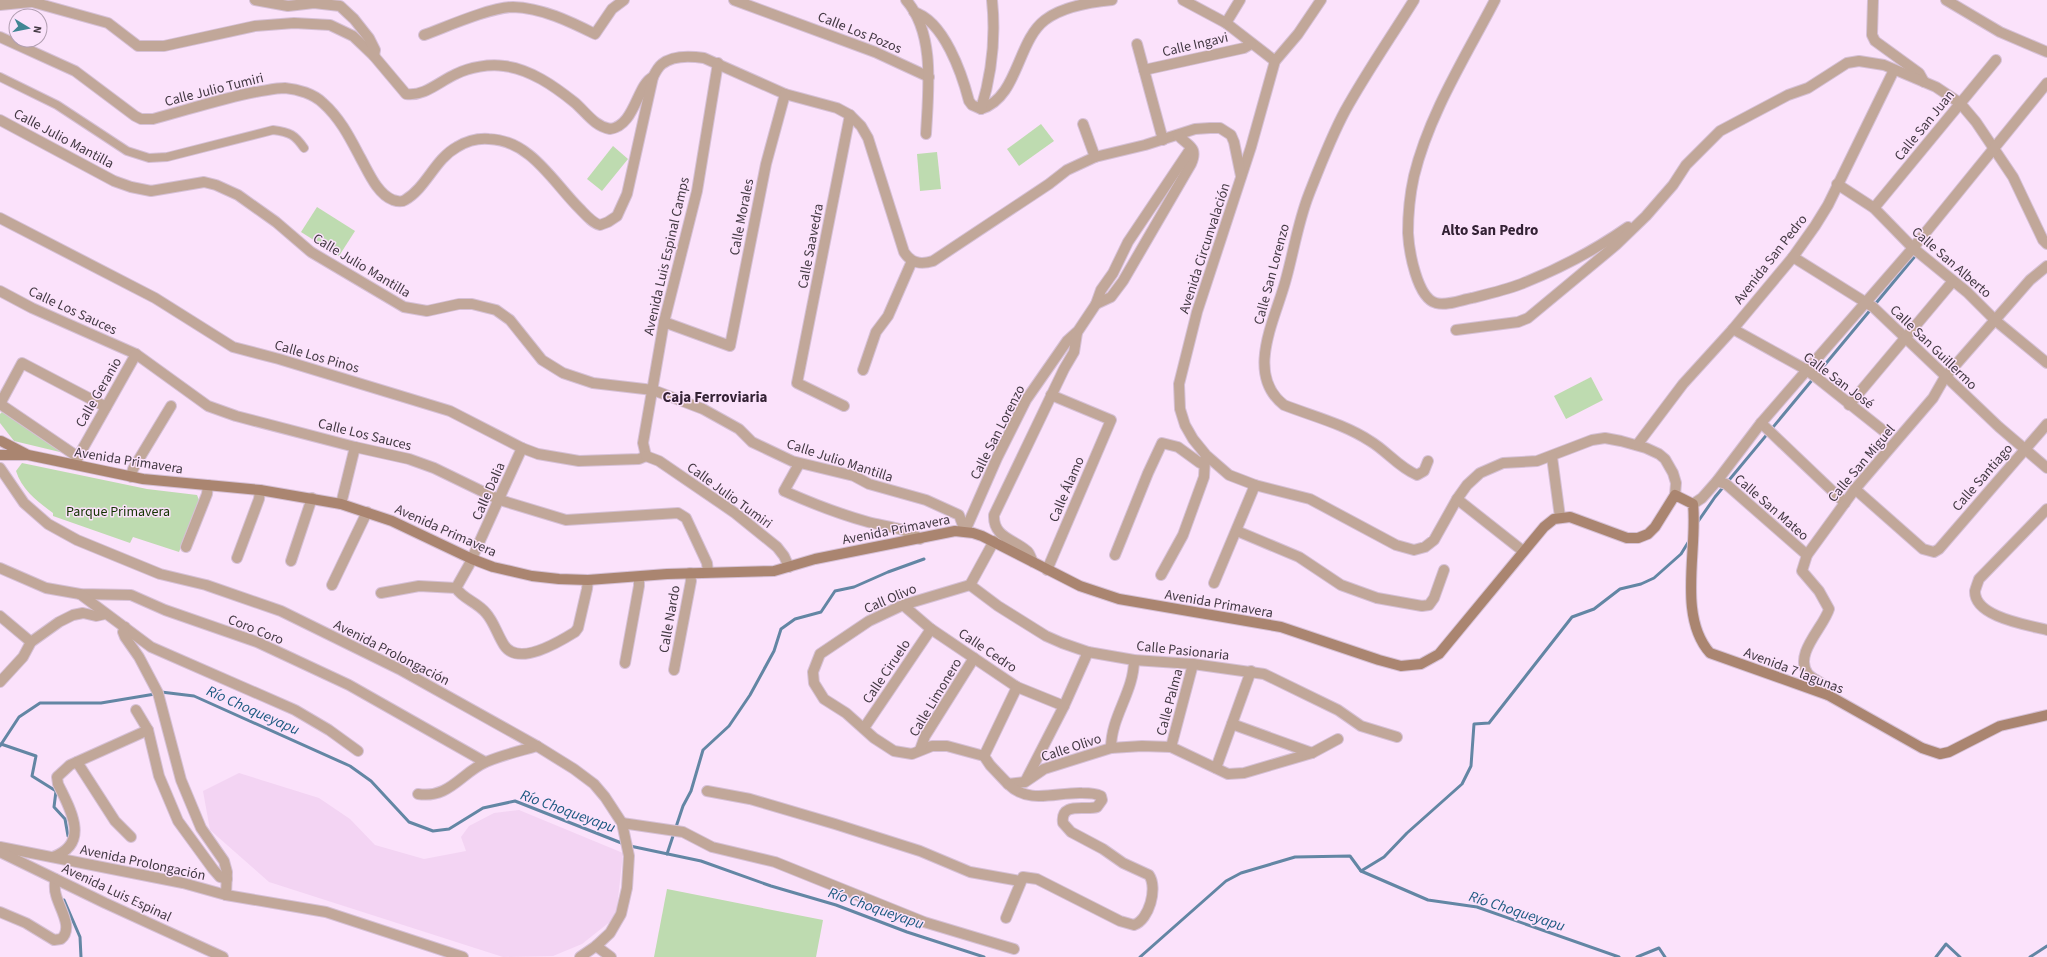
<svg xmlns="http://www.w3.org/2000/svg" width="2047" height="957" font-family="'Source Sans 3',sans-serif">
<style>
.built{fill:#f3d4f3}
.green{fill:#bedbb0}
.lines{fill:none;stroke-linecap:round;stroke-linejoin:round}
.stream{stroke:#6386a4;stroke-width:3}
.pedestrian-casing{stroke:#d6c0d6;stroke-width:10}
.minor-casing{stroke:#d6c0d6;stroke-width:12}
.tertiary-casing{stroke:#d6c0d6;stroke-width:12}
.secondary-casing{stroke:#d6c0d6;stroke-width:12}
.pedestrian{stroke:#c1a799;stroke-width:8}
.minor{stroke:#c1a799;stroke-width:10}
.tertiary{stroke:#c1a799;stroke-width:10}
.secondary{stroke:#aa8570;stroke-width:10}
.labels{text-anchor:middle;stroke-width:3;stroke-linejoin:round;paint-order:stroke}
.street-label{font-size:14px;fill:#433943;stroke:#fbe2fb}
.park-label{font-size:14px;fill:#133400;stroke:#fbe2fb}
.neighbourhood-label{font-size:15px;font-weight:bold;fill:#342235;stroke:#fbe2fb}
.water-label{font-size:15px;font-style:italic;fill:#1b5980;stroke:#fbe2fb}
</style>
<rect width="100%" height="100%" fill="#fbe2fb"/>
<path class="built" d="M239 773 319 798 350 819 375 845 424 859 466 851 461 837 469 826 494 813 519 810 623 853 616 917 582 944 553 956 503 957 269 882 210 830 203 791Z"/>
<g class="green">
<path d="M1041 124 1054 141 1019 166 1007 149Z"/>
<path d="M613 146 628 159 602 191 587 179Z"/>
<path d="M937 152 941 189 920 191 917 154Z"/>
<path d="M317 207 355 231 339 256 301 232Z"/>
<path d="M1591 377 1603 400 1566 419 1554 396Z"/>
<path d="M3 411 64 453 14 441 0 423V414Z"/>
<path d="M22 463 147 489 197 495 199 500 179 552 133 537 130 543 53 516V513C38 502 22 490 16 471Z"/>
<path d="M667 889 823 920 816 957H654Z"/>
</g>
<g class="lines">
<g class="stream">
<path d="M1697 523 1715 497 1916 255"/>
<path d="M161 692 194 696 350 766 371 781 409 822 433 831 449 829 483 808 515 801 624 844"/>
<path d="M1 744 36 756 32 776 56 791 54 807 65 819 68 836"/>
<path d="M0 746 19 717 40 703H101L155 694"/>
<path d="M630 846 701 861 771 886 836 905 907 932 984 957"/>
<path d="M667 854 683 806 691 791 703 750 729 726 750 695 774 651 781 629 795 619 821 612 835 591 854 587 888 572 924 559"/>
<path d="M1361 871 1384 857 1407 833 1462 784 1471 766 1474 724 1489 723 1572 617 1594 609 1620 589 1641 584 1654 578 1681 554 1689 541"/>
<path d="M64 900 80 937 81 957"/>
<path d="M1140 957 1226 881 1241 873 1295 857 1350 856 1361 871 1428 900 1477 907 1619 957"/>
<path d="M1637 957 1659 948 1665 957"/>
<path d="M1936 957 1946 944 1960 957"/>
<path d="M2030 957 2047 946"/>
</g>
<g class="pedestrian-casing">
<path id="pedestrian" d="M0 77 57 105 127 151 149 158 167 157 273 130C290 132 295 135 304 148"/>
</g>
<g class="minor-casing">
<g id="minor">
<path d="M25 0 108 23 138 46H164L255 26 294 23 330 25 353 36 374 56 406 94C424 97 440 81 456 74 470 67 489 64 504 66 530 69 554 86 574 102 586 112 594 126 610 129 635 126 637 84 653 77"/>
<path d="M255 0 288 6 314 3 340 6 354 19 369 38 375 50 374 56"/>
<path d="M734 0 875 52 929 77"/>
<path d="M906 0C936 34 928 93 926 134"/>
<path d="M1183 0 1226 23 1275 61"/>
<path d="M1321 0 1298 34 1275 61 1251 147 1197 312 1179 384 1180 409 1185 425 1193 439 1206 455 1229 475 1255 485 1310 499 1396 545 1414 550 1425 547 1434 540 1457 499 1467 485 1480 473 1503 463 1537 461 1592 440 1605 438 1621 441 1646 448 1659 454 1665 459 1673 473 1676 483 1675 495"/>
<path d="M1414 0C1391 37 1366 73 1345 111 1331 137 1320 166 1309 194 1298 222 1294 250 1286 279 1276 318 1244 374 1284 405 1312 416 1344 424 1370 441 1387 451 1398 467 1417 475L1424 471 1428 461"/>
<path d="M1495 0C1466 56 1429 114 1414 176 1410 194 1408 214 1408 233 1409 251 1417 298 1436 303 1447 306 1461 300 1472 298 1488 294 1505 290 1521 284 1559 269 1595 250 1628 227"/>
<path d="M1873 0 1872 35 1875 41 1919 73 1924 82"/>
<path d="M1946 0 2000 32 2047 52"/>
<path d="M0 5 31 2"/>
<path d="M914 12C944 21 962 74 969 101L972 105 981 109C1018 98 1017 41 1045 20 1063 6 1091 2 1112 0"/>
<path d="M1226 23 1240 0"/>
<path d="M424 35C446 27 491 7 513 7 542 8 569 21 595 34L612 9 624 0"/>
<path d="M0 37 75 71 135 116 141 119H153C187 110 220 99 255 92 264 91 275 88 285 88 298 89 314 94 323 103 340 118 350 138 360 157 368 171 377 194 393 200 396 201 402 202 405 200 426 188 435 159 457 147 467 141 477 138 489 139 530 140 553 182 579 208 585 214 592 223 600 225L608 222 617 216 627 194 653 77C655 73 658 67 662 64 673 55 691 56 704 58L785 94 837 108 850 115 861 126 868 138 904 252C911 263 920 265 933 261L1049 184 1067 170 1095 157 1145 145 1195 129 1210 128H1220L1231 135 1234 142 1241 176"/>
<path d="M1137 44 1163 140"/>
<path d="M1144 70 1244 48 1251 44"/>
<path d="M981 109C992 73 996 38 992 0"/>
<path d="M0 120 114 181 131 187 151 191 204 182 216 185 238 195 276 222 311 252 404 307 427 311 459 304H472L496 310 510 320 542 360 563 373 593 383 653 390 703 409 739 429 752 442 792 461 854 476 869 484 926 500 959 515 965 531"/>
<path d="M1083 124 1095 157"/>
<path d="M1837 184 1874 208 1913 248 1967 292 1996 321 2047 363"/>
<path d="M1874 208 1996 60"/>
<path d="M0 218 155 298 233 347 279 359 450 411 522 448 538 454 579 461 639 459 646 456"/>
<path d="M1793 257 1873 307 1999 427 2047 468"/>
<path d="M0 291 32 308 136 354 208 406 236 416 355 447 409 459 434 468 500 500 566 520 678 513 686 518 707 563 708 572"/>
<path d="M1096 304 1111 297 1123 281 1191 164C1199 146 1187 146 1178 135"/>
<path d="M664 322 730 346 766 164 785 94"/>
<path d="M1733 329 1807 370 1885 432"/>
<path d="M1456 330 1518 322 1528 318 1616 245 1646 216 1673 185 1686 165 1720 131 1788 95 1808 88 1847 63 1859 61 1884 65 1936 87 1960 103 1976 122 2013 177 2043 240 2047 244"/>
<path d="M863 370 876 332 888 316 912 261"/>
<path d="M0 404 22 363 106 407"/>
<path d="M1849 405 1953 281"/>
<path d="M844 406 797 383 850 115"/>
<path d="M1761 423 1845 503"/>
<path d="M1637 445 1683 384 1733 329 1793 257 1815 226 1828 205 1894 70"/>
<path d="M646 456 643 443 664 322 697 191 718 63"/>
<path d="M646 456 659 461 735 513 777 547 784 556 789 567"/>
<path d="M1552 457 1560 517"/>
<path d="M76 464 78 457 136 354"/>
<path d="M799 464 784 491C811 503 839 514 868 522 887 527 904 527 920 539"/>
<path d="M131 477 133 469 171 406"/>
<path d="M1717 481 1726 484 1807 555"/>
<path d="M1855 489 1923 549 1934 552 1939 549 2047 424"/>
<path d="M1457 499 1523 551"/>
<path d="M341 504 355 447"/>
<path d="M1693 504 1702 498 1717 481 1761 423 1913 248 2047 83"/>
<path d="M2047 509 1979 579C1978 582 1976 587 1975 591 1974 617 2028 625 2047 630"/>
<path d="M965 531 997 458 1026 400 1067 341 1078 331 1096 304 1101 290 1113 273 1128 242 1189 151H1192"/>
<path d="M1237 531 1299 557 1341 585 1377 598 1422 606 1429 605 1434 598 1444 570"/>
<path d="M186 547 207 494 208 485"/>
<path d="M1115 555 1148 473 1162 443 1178 447 1200 463 1204 464"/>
<path d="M237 558 259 499 260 490"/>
<path d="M291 561 312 498"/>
<path d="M1033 562C1031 559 1030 553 1027 551 1013 539 993 537 994 515L1064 369 1074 352 1077 333"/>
<path d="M0 568 46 588 80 594 131 595 165 610 257 642 349 685 485 762"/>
<path d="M1047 570 1111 420 1051 395"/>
<path d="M1161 575 1183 535 1204 477 1205 459"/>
<path d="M1214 583 1255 485"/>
<path d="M332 585 367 512"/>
<path d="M970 585 903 605 869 621 820 654 813 672 814 683 824 699 846 713 874 738 894 751 912 754 932 746H947L984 756 990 765 1008 784 1025 782 1044 769 1111 748 1142 746 1171 747 1228 774 1244 773 1312 753 1338 739"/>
<path d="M970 585 998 606 1046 636 1062 643 1088 652 1134 660 1193 664 1264 674 1338 710 1361 726 1397 737"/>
<path d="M970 585 994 541"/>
<path d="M456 588 469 565 522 448"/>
<path d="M381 593 419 586 456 588C463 599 477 602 486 613 494 622 497 634 504 645 518 667 559 642 575 632L578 628 587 589 588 580"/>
<path d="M80 594 151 647 295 710 329 730 358 751"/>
<path d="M903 605 931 629 1017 687 1064 706"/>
<path d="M0 616 31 642"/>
<path d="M125 627 123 632 125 637 139 657 158 693 181 780 201 828 224 861 227 872 226 895"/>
<path d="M625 663 639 586V577"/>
<path d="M674 670 691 581 690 573"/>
<path d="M0 682 23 657 31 642 59 622 73 615 83 613 96 616 105 614"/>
<path d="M1828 695C1828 682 1815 682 1808 674 1793 654 1824 627 1829 609L1819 591 1802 571 1807 555 1855 489 1933 398 1945 377 2030 280 2047 266"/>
<path d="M136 710 148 730 159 776 178 821 213 869 220 877 227 879"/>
<path d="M1232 724 1312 753"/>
<path d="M864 728 931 629"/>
<path d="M1171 747 1193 664"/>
<path d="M1111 748C1111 716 1134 692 1134 660"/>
<path d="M920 750 925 736 974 658"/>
<path d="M984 756 1017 687"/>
<path d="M77 762 115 821 131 837"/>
<path d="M1216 768 1251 671"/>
<path d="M1026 780 1064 706 1088 652"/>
<path d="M707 791 750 799 835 824 920 851 970 872 1020 881"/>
<path d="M418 794C449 799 461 773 486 762 502 755 520 751 537 746"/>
<path d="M622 823 683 832 712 847 775 862 924 922 1014 949"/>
<path d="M53 857C91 843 70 809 58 784L57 777 70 765 148 730"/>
<path d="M0 912 26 923 54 940 61 939C74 928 59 908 56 895 54 890 55 885 55 879"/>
<path d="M1006 918 1023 877 1037 879 1120 921 1134 925C1149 920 1158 888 1149 875L1123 863 1103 849 1071 832 1063 823C1060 801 1086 811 1097 807L1102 800 1101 796C1095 793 1089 793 1082 793 1056 792 1029 805 1008 784"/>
<path d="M596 946 611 957"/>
</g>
</g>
<g class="tertiary-casing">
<g id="tertiary">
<path d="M0 404 78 457"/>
<path d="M0 468 24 503 48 524 77 540 160 574 206 585 281 611 399 669 537 746 574 769 594 784 605 797 622 823 629 856 627 888 621 914 610 933 596 946 580 957"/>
<path d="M0 847 183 883 226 895 326 912 463 957"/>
<path d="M0 852 105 903 223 957"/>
</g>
</g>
<g class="secondary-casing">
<g id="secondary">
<path d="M1 441 26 454"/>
<path d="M0 455H28L143 479 260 490 341 504 392 521 472 559 493 567 532 576 559 579 588 580 667 574 774 571 815 559 955 531 973 533 982 536 1080 586 1119 599 1281 627 1379 660 1401 666 1421 664 1439 654 1544 527 1554 519 1570 517 1627 538H1638L1648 534 1655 527 1675 495 1693 504C1698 549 1677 616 1710 653L1828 695 1922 748 1940 754 1949 752 2000 726 2047 715"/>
</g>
</g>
<use href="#pedestrian" class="pedestrian"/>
<use href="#minor" class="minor"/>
<use href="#tertiary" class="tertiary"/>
<use href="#secondary" class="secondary"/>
</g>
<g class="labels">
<g class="street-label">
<text transform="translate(860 32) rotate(22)" y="5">Calle Los Pozos</text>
<text transform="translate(1195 44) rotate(-13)" y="5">Calle Ingavi</text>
<text transform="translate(214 89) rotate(-14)" y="5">Calle Julio Tumiri</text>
<text transform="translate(1924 125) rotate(-51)" y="5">Calle San Juan</text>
<text transform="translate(64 138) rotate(28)" y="5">Calle Julio Mantilla</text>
<text transform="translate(741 217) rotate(-79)" y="5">Calle Morales</text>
<text transform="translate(810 246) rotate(-79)" y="5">Calle Saavedra</text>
<text transform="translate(1204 248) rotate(-72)" y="5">Avenida Circunvalación</text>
<text transform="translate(666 256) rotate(-77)" y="5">Avenida Luis Espinal Camps</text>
<text transform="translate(1770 259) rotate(-52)" y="5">Avenida San Pedro</text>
<text transform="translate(1952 262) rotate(41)" y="5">Calle San Alberto</text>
<text transform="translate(362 265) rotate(31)" y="5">Calle Julio Mantilla</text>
<text transform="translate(1271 274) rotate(-75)" y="5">Calle San Lorenzo</text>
<text transform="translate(73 310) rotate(25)" y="5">Calle Los Sauces</text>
<text transform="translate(1934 347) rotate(44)" y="5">Calle San Guillermo</text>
<text transform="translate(317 356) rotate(16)" y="5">Calle Los Pinos</text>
<text transform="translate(1839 380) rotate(37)" y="5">Calle San José</text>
<text transform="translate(98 392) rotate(-60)" y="5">Calle Geranio</text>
<text transform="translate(997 432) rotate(-63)" y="5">Calle San Lorenzo</text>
<text transform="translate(365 434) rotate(14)" y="5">Calle Los Sauces</text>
<text transform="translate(129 460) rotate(9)" y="5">Avenida Primavera</text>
<text transform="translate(840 460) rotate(18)" y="5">Calle Julio Mantilla</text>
<text transform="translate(1861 463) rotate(-50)" y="5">Calle San Miguel</text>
<text transform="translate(1982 477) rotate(-49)" y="5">Calle Santiago</text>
<text transform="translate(1066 489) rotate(-67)" y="5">Calle Álamo</text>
<text transform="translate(488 491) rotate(-66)" y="5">Calle Dalia</text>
<text transform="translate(730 495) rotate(36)" y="5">Calle Julio Tumiri</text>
<text transform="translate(1772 507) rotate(41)" y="5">Calle San Mateo</text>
<text transform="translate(896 529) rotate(-11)" y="5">Avenida Primavera</text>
<text transform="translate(446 530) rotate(24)" y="5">Avenida Primavera</text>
<text transform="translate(890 598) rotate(-23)" y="5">Call Olivo</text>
<text transform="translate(1219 603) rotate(10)" y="5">Avenida Primavera</text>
<text transform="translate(669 619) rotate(-80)" y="5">Calle Nardo</text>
<text transform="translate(256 629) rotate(22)" y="5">Coro Coro</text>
<text transform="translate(988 650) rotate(34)" y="5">Calle Cedro</text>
<text transform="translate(1183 650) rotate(6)" y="5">Calle Pasionaria</text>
<text transform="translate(392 652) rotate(27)" y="5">Avenida Prolongación</text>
<text transform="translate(1794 670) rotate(21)" y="5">Avenida 7 lagunas</text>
<text transform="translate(886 671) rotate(-56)" y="5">Calle Ciruelo</text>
<text transform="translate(935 697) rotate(-59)" y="5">Calle Limonero</text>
<text transform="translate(1169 702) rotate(-75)" y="5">Calle Palma</text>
<text transform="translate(1071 747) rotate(-18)" y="5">Calle Olivo</text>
<text transform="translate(143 862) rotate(12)" y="5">Avenida Prolongación</text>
<text transform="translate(117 892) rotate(25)" y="5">Avenida Luis Espinal</text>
</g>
<g class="park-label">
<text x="118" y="516">Parque Primavera</text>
</g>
<g class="neighbourhood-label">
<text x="1490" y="235">Alto San Pedro</text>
<text x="715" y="402">Caja Ferroviaria</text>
</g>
<g class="water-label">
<text transform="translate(253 710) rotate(24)" y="5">Río Choqueyapu</text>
<text transform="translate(568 811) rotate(20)" y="5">Río Choqueyapu</text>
<text transform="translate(876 908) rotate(19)" y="5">Río Choqueyapu</text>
<text transform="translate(1517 911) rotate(18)" y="5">Río Choqueyapu</text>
</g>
</g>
<g transform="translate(28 28) rotate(100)"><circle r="19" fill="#fbe2fb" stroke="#b19eb1"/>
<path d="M0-3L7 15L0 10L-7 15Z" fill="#418694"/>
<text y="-6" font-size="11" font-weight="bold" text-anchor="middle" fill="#433943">N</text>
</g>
</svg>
